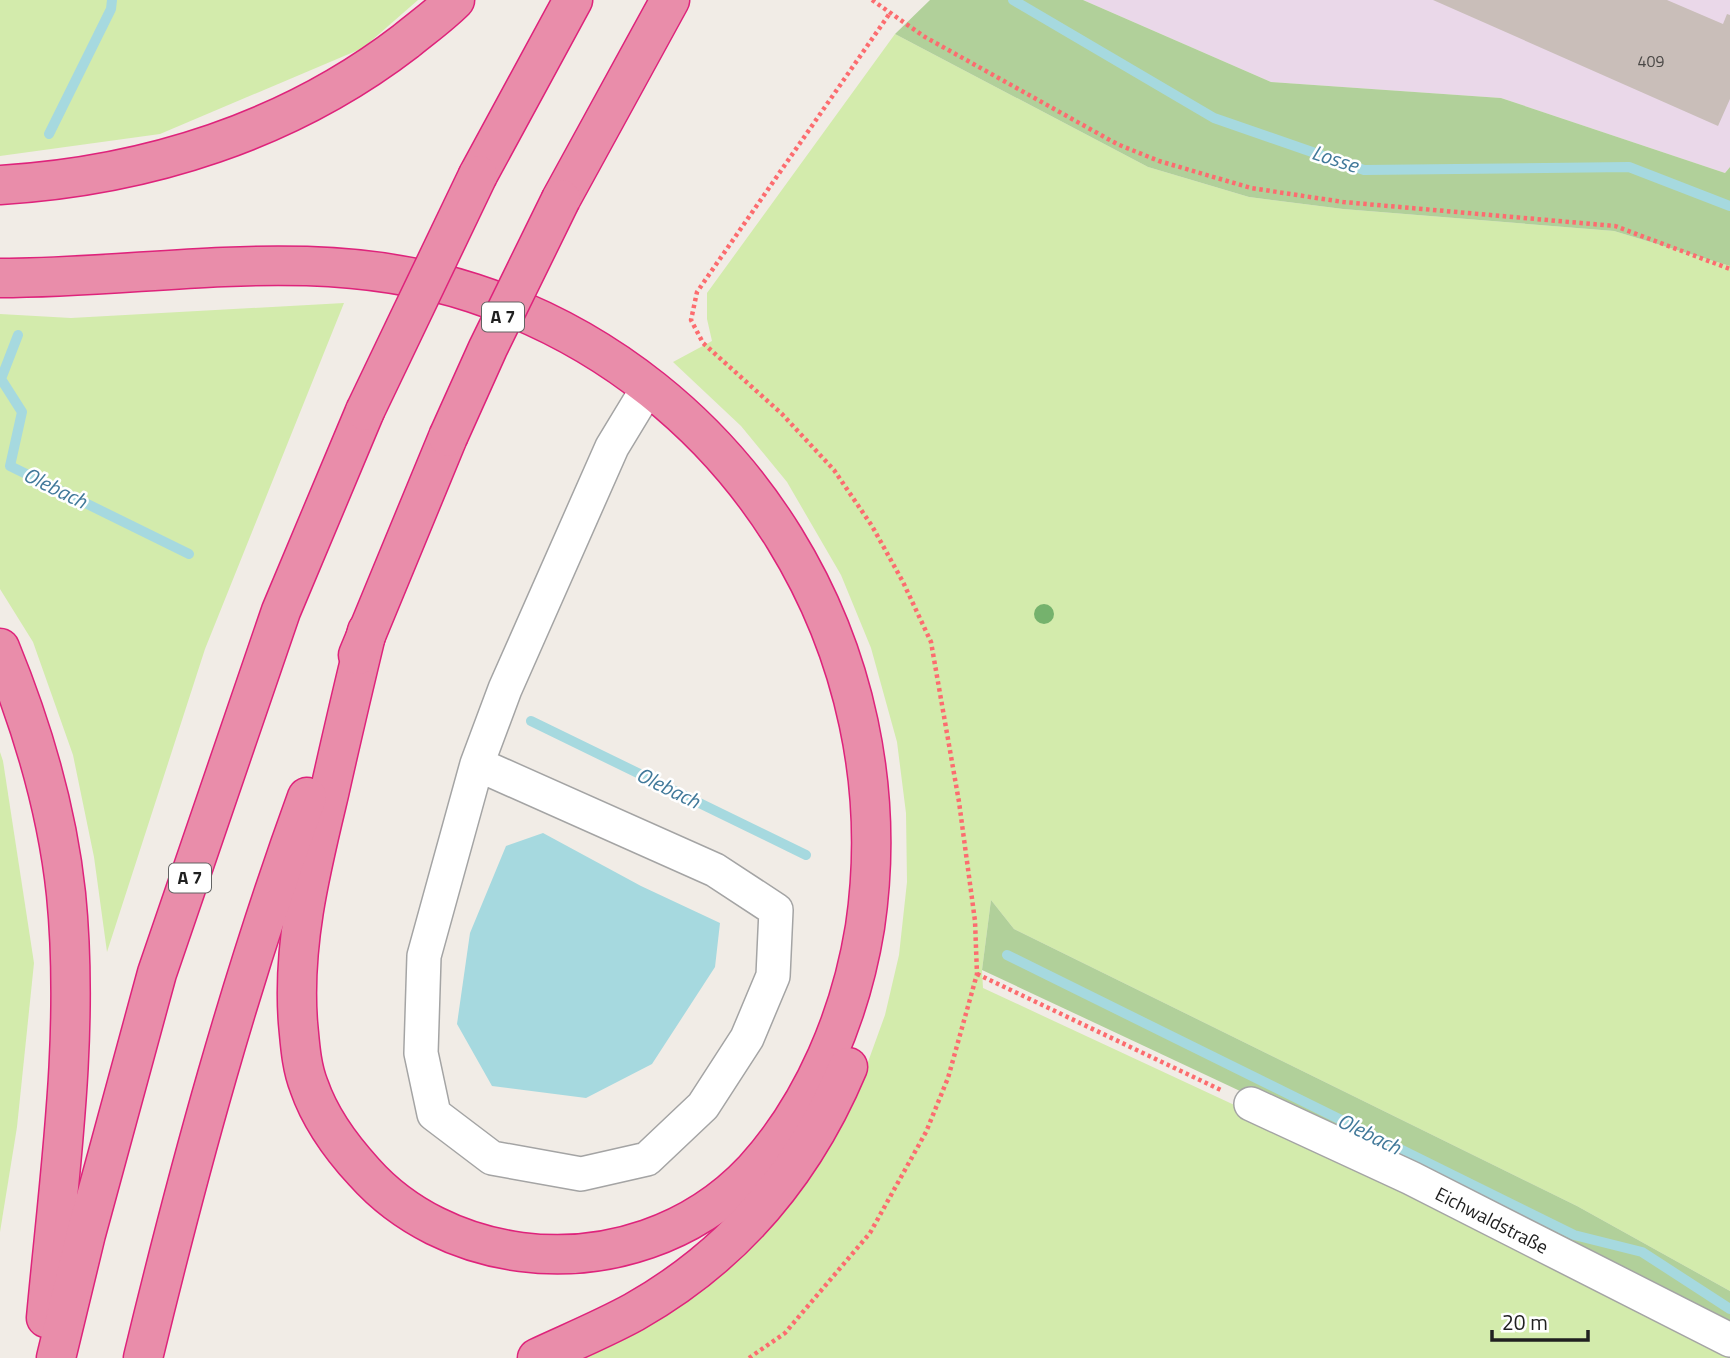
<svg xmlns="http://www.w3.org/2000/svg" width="1730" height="1358" font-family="'Titillium Web',sans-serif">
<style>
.industrial{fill:#ead8e9}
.grass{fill:#d3ebac}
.forest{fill:#b1d09a}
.water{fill:#a6d9df}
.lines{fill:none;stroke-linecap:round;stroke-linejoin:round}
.stream{stroke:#a6d9df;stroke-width:10}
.building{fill:#c9beb9}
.minor-casing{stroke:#a4a4a4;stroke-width:36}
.highway-casing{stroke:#de237b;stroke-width:41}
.path{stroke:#fc6c6f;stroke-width:4.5;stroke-dasharray:3.5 3.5;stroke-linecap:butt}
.minor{stroke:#fff;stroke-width:33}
.highway{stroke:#e98daa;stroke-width:38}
.highway-bridge-casing{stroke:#de237b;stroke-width:41;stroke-linecap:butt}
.highway-bridge{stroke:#e98daa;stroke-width:38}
.tree{fill:#75b26d}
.labels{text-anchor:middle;stroke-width:5;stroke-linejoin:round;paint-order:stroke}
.number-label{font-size:16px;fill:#4a4846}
.shield{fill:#fff;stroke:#636363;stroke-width:2}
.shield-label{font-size:18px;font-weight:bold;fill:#202020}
.street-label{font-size:19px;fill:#202020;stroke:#fff}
.water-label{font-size:21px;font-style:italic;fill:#41799a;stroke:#fff}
</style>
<rect width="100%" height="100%" fill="#f1ece6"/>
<path class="industrial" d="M1083 0H1730V167L1725 173 1501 98 1271 82Z"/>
<g class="grass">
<path d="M0 0H418L363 48 160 134 0 156Z"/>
<path d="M895 34 1148 167 1249 197 1343 209 1614 231 1730 266V1291L1577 1206 1014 929 991 900 982 970 983 988 1303 1137 1730 1347V1358H585L618 1343 691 1293 860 1084 885 1015 899 955 907 882 906 813 897 742 871 648 841 575 787 482 741 426 673 362 712 341 707 319V293Z"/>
<path d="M344 303 205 649 107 952 94 857 73 755 33 642 0 589V314L71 318Z"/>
<path d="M0 752 3 761 34 963 17 1127 0 1232Z"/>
</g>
<g class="forest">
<path d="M930 0H1083L1271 82 1501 98 1725 173 1730 167V266L1614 231 1343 209 1249 197 1148 167 895 34Z"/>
<path d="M991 900 1014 929 1577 1206 1730 1291V1335L1413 1172 982 970Z"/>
</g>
<path class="water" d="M543 833 641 886 720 923 715 967 652 1064 586 1098 492 1086 457 1024 470 933 506 846Z"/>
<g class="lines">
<g class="stream">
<path d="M1013 0 1214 118 1364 170 1629 167 1730 206"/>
<path d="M49 134 111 9 112 0"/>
<path d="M18 335 1 379 22 412 10 466 189 554"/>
<path d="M531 721 806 855"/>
<path d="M1007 955 1574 1235 1642 1252 1730 1309"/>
</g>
</g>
<path class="building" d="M1433 0H1667L1723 24 1727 14 1730 15V99L1718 126Z"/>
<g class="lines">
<g class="minor-casing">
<g id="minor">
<path d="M477 764 424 956 421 1053 434 1114 492 1158 581 1174 647 1159 703 1106 747 1038 773 976 776 910 715 870 477 764 505 689 612 447 649 386"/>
<path d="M1251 1104 1411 1178 1730 1340"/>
</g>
</g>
<g class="highway-casing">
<g id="highway">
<path d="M478 175 573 0"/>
<path d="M0 185C147 176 289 131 406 41 423 27 440 15 455 0"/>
<path d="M561 199 670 0"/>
<path d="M0 278C160 278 316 242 473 293 740 380 906 649 865 927 851 1014 814 1104 754 1170 694 1234 607 1263 521 1252 461 1244 404 1217 364 1172 341 1147 320 1118 309 1086 301 1066 300 1043 298 1023 292 944 311 869 329 794 341 740 354 685 367 631"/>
<path d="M0 648C32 726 57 809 66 894 80 1034 59 1177 46 1318"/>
<path d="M358 655 448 437"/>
<path d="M56 1358 86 1234 157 973 281 611 365 411"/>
<path d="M143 1358C189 1168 240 981 307 797"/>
<path d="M537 1358C569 1343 603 1329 634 1312 733 1256 804 1172 848 1067"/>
</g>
</g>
<g class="path">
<path d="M872 0 925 37 1117 144 1159 161 1251 188 1343 202 1615 226 1730 269"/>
<path d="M977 974 1223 1091"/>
<path d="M749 1358 785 1333 870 1233 926 1132 948 1078 977 974 975 921 959 802 931 642 903 582 872 526 834 470 782 414 703 343 691 320 697 292 890 13"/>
</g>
<use href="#minor" class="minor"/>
<use href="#highway" class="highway"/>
<g class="highway-bridge-casing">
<g id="highway-bridge">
<path d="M365 411 478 175"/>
<path d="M448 437 488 348 561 199"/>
</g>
</g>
<use href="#highway-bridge" class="highway-bridge"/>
</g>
<circle class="tree" cx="1044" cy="614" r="10"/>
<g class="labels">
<g class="number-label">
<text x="1651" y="67">409</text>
</g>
<g class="shield">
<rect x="482" y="302.5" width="42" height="29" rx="5"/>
<rect x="169" y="863.5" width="42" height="29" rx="5"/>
</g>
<g class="shield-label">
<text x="503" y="323">A 7</text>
<text x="190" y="884">A 7</text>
</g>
<g class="street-label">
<text transform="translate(1492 1220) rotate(27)" y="7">Eichwaldstraße</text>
</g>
<g class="water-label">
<text transform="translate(1335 159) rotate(18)" y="7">Losse</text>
<text transform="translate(55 488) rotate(26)" y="7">Olebach</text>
<text transform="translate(668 788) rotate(26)" y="7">Olebach</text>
<text transform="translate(1369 1134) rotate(26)" y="7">Olebach</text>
</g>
</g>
<path d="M1492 1330v10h96v-10" fill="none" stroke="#202020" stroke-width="3.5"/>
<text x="1502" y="1330" font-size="21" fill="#202020" stroke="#ffffff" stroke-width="5" paint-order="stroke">20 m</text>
</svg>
